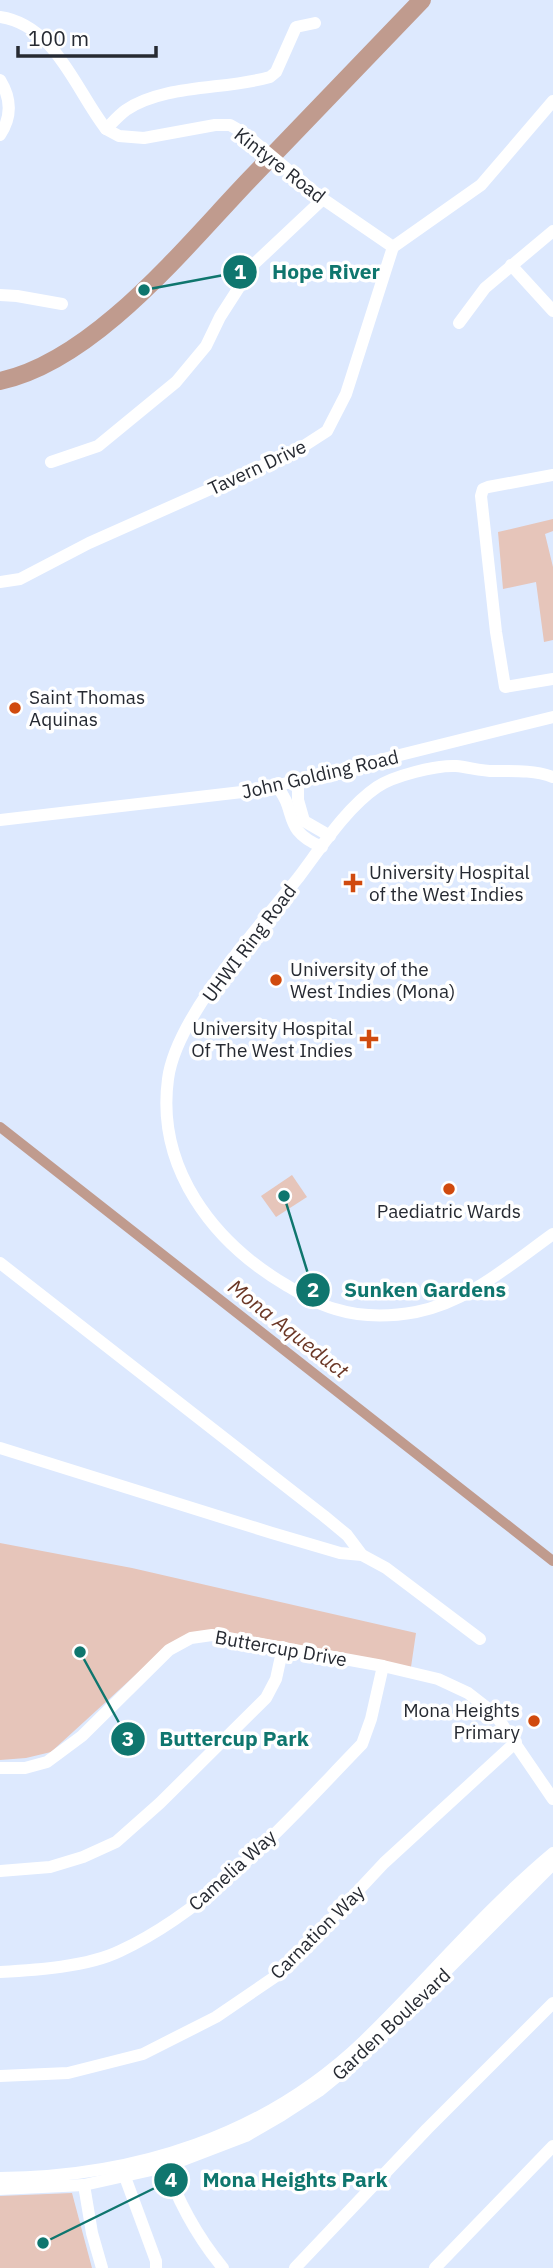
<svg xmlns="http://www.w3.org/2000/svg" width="553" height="2268" font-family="'IBM Plex Sans',sans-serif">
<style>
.green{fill:#e6c5ba}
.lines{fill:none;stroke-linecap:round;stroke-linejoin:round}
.canal{stroke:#c09b8e;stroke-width:10}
.river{stroke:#c09b8e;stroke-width:18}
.minor{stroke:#fff;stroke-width:12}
.poi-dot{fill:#d04a0e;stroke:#fff;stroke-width:2.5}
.labels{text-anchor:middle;stroke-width:7;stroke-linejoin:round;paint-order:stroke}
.street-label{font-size:19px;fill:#262a32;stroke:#fff}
.poi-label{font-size:19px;fill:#262a32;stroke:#fff;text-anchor:start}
.water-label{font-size:21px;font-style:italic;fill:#6b3726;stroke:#fff}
.leader{fill:none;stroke:#0f766e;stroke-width:2.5}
.callout-dot{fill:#0f766e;stroke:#fff;stroke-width:2.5}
.mark-label{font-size:21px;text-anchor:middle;font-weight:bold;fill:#fff}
.callout-label{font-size:21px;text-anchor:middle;font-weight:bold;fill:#0f766e;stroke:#fff;stroke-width:7;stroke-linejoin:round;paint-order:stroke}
</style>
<rect width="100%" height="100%" fill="#dde9fe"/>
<g class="green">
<path d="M553 519V531L545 534 553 567V640L544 642 536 582 503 589 498 532Z"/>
<path d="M292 1175 307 1197 276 1217 261 1196Z"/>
<path d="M0 1543 132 1568 416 1633 411 1667 220 1631 153 1659 51 1752 26 1758 0 1760Z"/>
<path d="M72 2193 92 2268H0V2196Z"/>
</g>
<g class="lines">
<path class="canal" d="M0 1127 553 1561"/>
<path class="river" d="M0 381C94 361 184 248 249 180 307 120 364 60 422 0"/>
<g class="minor">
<path d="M0 17C55 25 75 89 106 129L119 136 144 138 215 125H230L244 133 323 199 393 247"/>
<path d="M0 80C11 98 12 117 0 135"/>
<path d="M106 129C112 123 119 115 126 110 165 84 225 90 270 77L276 72 296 27 315 23"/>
<path d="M511 265 553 311"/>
<path d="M0 295 17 296 62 304"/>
<path d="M459 323 485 288 553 231"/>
<path d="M51 462 98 446 176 382 206 346 220 317 254 264 323 199"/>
<path d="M553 475 488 487 483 489 481 496 496 632 505 687 553 679"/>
<path d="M0 582 20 579 89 543 296 451 327 431 346 394 393 247 481 185 553 101"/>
<path d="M553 777C534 770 514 771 494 771 481 771 468 767 456 766 436 765 393 776 377 787 346 808 320 849 298 878 258 928 176 1017 168 1079 156 1168 213 1242 286 1285 301 1294 317 1304 335 1309 361 1317 389 1317 416 1312 468 1302 511 1264 553 1234"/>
<path d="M298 781V800L304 821 330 836"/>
<path d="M277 787C298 811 281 830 322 847"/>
<path d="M0 820 259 790 553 717"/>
<path d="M0 1263 324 1516 347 1535 362 1555"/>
<path d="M0 1448 272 1533 340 1553 362 1555 386 1568 480 1639"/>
<path d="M0 1768H25L47 1762 82 1736 169 1650 191 1638 212 1635 383 1666 438 1679 468 1693 495 1714 553 1799"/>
<path d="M0 1871 50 1867 83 1857 116 1842 160 1803 266 1698 276 1679 283 1647"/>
<path d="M0 1972C36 1970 87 1967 120 1951 213 1908 291 1817 362 1744L371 1719 383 1666"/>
<path d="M0 2076 68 2073 143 2054 216 2017 282 1972 384 1863 516 1742"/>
<path d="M163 2159C177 2200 195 2234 223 2268"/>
<path d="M125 2177 156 2261V2268"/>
<path d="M0 2178C135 2177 265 2136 364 2041 428 1979 485 1910 553 1853"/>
<path d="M84 2185 92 2233 102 2268"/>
<path d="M0 2189 84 2185 165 2167 246 2136 282 2115 319 2091 357 2060 553 1864"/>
<path d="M295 2268 427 2129 553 2003"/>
<path d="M435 2268 553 2146"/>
</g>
</g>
<g class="poi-dot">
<circle cx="15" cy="708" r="7"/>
<path d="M349.5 872.5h7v7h7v7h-7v7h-7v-7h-7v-7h7z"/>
<circle cx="276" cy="980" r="7"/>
<path d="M365.5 1028.5h7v7h7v7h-7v7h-7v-7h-7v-7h7z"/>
<circle cx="449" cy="1189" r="7"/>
<circle cx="534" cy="1721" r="7"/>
</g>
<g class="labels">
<g class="street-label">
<text transform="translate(280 165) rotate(38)" y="7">Kintyre Road</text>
<text transform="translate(257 467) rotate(-25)" y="7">Tavern Drive</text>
<text transform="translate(320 774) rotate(-13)" y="7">John Golding Road</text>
<text transform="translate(249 943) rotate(-53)" y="7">UHWI Ring Road</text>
<text transform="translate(281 1648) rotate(10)" y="7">Buttercup Drive</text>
<text transform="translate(232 1870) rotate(-42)" y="7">Camelia Way</text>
<text transform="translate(317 1932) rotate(-45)" y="7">Carnation Way</text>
<text transform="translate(391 2024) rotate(-43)" y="7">Garden Boulevard</text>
</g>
<g class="poi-label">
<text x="29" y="704">Saint Thomas<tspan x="29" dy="22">Aquinas</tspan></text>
<text x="369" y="879">University Hospital<tspan x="369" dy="22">of the West Indies</tspan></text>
<text x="290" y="976">University of the<tspan x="290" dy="22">West Indies (Mona)</tspan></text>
<text x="353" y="1035" text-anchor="end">University Hospital<tspan x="353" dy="22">Of The West Indies</tspan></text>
<text x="449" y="1218" text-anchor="middle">Paediatric Wards</text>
<text x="520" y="1717" text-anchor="end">Mona Heights<tspan x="520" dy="22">Primary</tspan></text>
</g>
<g class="water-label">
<text transform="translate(288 1329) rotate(38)" y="7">Mona Aqueduct</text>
</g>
</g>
<path class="leader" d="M144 290L240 272M284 1196L313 1290M80 1652L128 1739M43 2243L171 2180"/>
<g class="callout-dot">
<circle cx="144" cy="290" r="7"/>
<circle cx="284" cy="1196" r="7"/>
<circle cx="80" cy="1652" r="7"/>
<circle cx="43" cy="2243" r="7"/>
<circle cx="240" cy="272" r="18"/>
<circle cx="313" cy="1290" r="18"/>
<circle cx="128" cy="1739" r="18"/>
<circle cx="171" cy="2180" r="18"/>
</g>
<g class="mark-label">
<text x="240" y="279">1</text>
<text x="313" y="1297">2</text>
<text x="128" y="1746">3</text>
<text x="171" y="2187">4</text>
</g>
<g class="callout-label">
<text x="326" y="279">Hope River</text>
<text x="425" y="1297">Sunken Gardens</text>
<text x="234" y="1746">Buttercup Park</text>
<text x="295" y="2187">Mona Heights Park</text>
</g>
<path d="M18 46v10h138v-10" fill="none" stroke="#262a32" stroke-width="3.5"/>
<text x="28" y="46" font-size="21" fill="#262a32" stroke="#ffffff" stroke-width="5" paint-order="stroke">100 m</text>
</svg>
